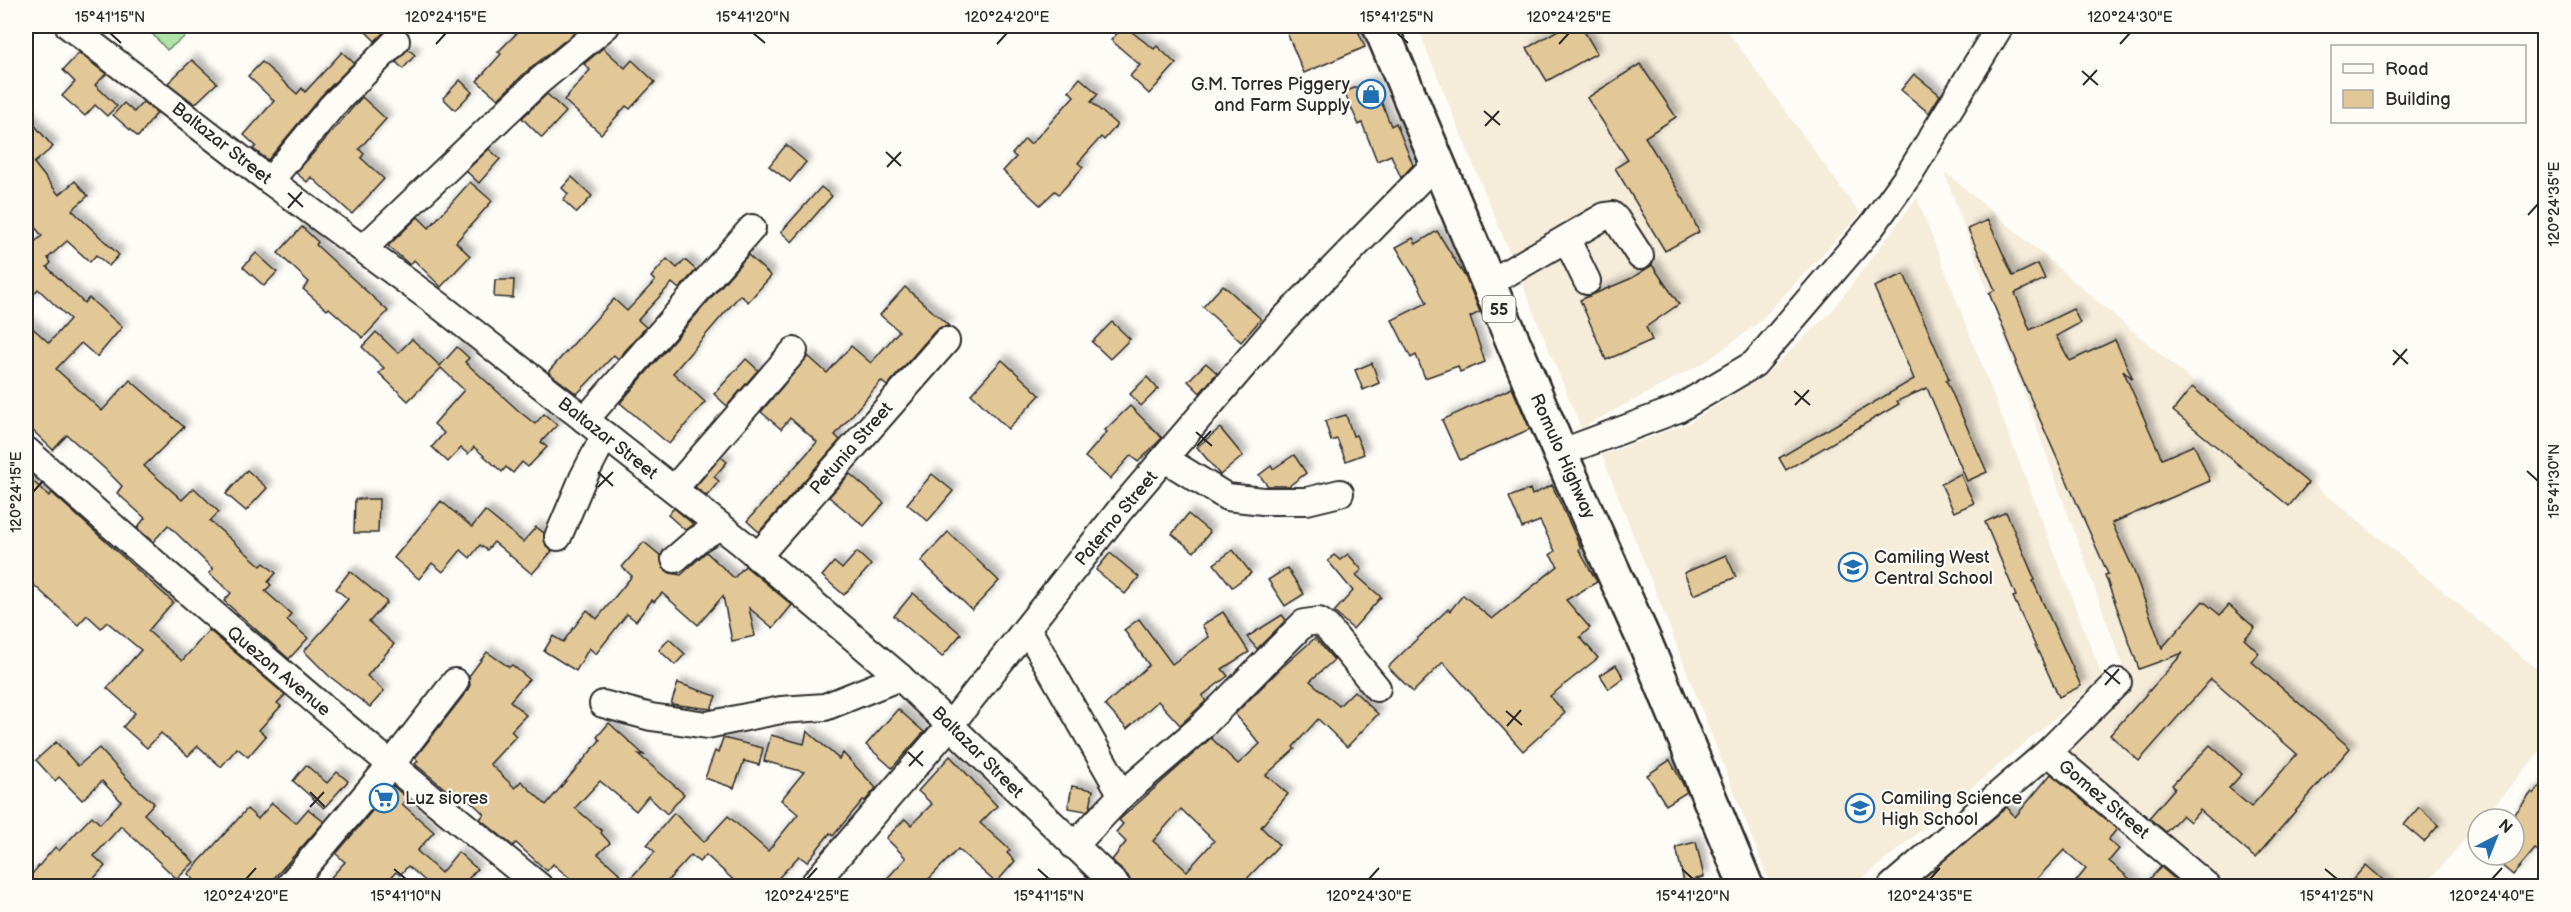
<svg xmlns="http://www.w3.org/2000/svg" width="2571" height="912" font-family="'Balsamiq Sans',sans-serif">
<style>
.built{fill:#f5ecda}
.green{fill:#aee5a7;stroke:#6c8869;stroke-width:1.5}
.building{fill:#e2c797;stroke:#2b2b2b;stroke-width:1.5;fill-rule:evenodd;filter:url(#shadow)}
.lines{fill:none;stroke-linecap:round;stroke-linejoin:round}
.minor-casing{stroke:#2b2b2b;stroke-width:30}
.highway-casing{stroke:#2b2b2b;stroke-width:38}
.minor{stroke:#fdfcf7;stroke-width:26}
.highway{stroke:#fdfcf7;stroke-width:33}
.ticks{fill:none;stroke:#2b2b2b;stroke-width:2}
.labels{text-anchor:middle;stroke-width:4.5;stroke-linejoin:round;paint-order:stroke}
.shield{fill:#fdfcf7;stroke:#6a6a68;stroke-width:1.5}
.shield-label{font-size:16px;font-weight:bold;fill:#2b2b2b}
.poi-label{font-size:18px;fill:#2b2b2b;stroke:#fdfcf7;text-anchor:start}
.street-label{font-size:18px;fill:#2b2b2b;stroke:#fdfcf7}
.neatline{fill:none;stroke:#2b2b2b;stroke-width:2}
.ticks-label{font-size:15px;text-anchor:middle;fill:#2b2b2b}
</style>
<defs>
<filter id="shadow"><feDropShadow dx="5.5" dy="-5.5" stdDeviation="3" flood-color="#0004"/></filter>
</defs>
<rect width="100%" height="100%" fill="#fdfcf7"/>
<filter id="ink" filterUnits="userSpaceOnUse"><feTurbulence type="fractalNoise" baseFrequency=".0167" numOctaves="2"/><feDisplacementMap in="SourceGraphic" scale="12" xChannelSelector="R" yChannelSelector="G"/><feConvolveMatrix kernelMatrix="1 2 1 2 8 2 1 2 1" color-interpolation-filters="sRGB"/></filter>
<g filter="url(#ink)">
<g class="built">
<path d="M1417 26H1724L1860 214 1759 322 1707 361 1581 428Z"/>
<path d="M1944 171 2297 470 2545 676V746L2482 819H2478V824L2424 886H2230L2053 741 2125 672Z"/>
<path d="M1917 198 2103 678 1854 886H1771L1602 455 1689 423 1766 374 1831 312Z"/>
</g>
<path class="green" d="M145 26H199L167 50Z"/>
<g class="building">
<path d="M360 26H383L387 29 375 41Z"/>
<path d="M524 26H583L527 71 498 99 477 81 501 54 498 52Z"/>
<path d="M1124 26 1154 49 1157 46 1176 64 1149 94 1130 76 1140 65 1111 40Z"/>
<path d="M1284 26H1356L1365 47 1304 73Z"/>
<path d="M1565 26H1581L1597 53 1547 81 1527 48Z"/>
<path d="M603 48 625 68 632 60 655 82 630 109 626 106 601 134 564 100 590 70 584 64Z"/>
<path d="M408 49 415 55 403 69 396 62Z"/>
<path d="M342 52 354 63 321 96 268 160 253 149 256 146 244 135 274 101 248 76 262 62 297 94 302 88 305 92Z"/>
<path d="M79 53 106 74 95 85 117 106 107 116 95 105 85 116 62 96 75 82 63 70Z"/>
<path d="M192 60 217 83 195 104 168 83Z"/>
<path d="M1640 64 1676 117 1645 137 1684 200 1699 232 1665 251 1615 168 1628 160 1587 98Z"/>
<path d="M1914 74 1940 95 1929 113 1901 90Z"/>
<path d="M1080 78 1098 94 1091 102 1117 125 1104 140 1101 137 1078 163 1083 167 1059 194 1055 191 1040 205 1003 171 1016 157 1012 154 1025 139 1030 144 1034 141 1074 96 1069 91Z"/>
<path d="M460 80 472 92 455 110 443 98Z"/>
<path d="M1373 81 1391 126 1396 123 1413 165 1401 178 1391 155 1377 161 1362 123 1359 125 1344 92Z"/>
<path d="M547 94 566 112 542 138 522 118Z"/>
<path d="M362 97 386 119 359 149 364 154 361 158 384 179 352 214 311 177 307 182 296 173Z"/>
<path d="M143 102 157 113 138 137 113 115 124 103 134 112Z"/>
<path d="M26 115 53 147 34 163 59 195 75 181 88 196 72 210 119 255 109 266 96 255 90 262 67 241 48 258 51 263 47 267 84 303 89 298 122 327 97 357 81 343 56 369 102 411 130 380 184 427 144 466 182 500 194 488 219 512 210 521 261 566 264 563 276 573 268 582 271 585 265 591 291 614 287 620 308 638 289 659 224 601 231 593 209 573 213 569 168 525 153 542 137 528 145 518 117 493 122 486 104 468 67 435 53 450 26 424V322L49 343 70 319 38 289 26 303V249L42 236 26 216Z"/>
<path d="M786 145 806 162 790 182 769 166Z"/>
<path d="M489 149 500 159 479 183 466 171Z"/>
<path d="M572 177 592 196 577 213 563 200 568 194 562 188Z"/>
<path d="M470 182 492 201 456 242 470 256 441 287 414 260 410 265 388 246 418 217 429 228Z"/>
<path d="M821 187 832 196 792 242 781 232Z"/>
<path d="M1988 220 2013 276 2038 264 2045 279 2015 293 2030 330 2073 309 2080 323 2056 336 2070 361 2115 340 2133 379 2123 370 2162 459 2194 445 2210 481 2112 523 2132 566 2162 648 2203 601 2220 615 2229 605 2255 628 2244 639 2259 653 2251 661 2350 748 2255 858 2200 810 2190 822 2182 815 2166 832 2149 818 2175 788 2172 785 2210 745 2242 774 2229 788 2251 807 2297 754 2211 679 2139 761 2110 735 2183 653 2139 669 2105 575 2108 574 2015 363 2017 362 1989 293 1995 290 1968 229Z"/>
<path d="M302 227 318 242 316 245 388 311 363 338 329 308 327 310 303 289 309 282 278 253Z"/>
<path d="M1437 231 1467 280 1480 312 1470 317 1485 362 1460 372 1458 366 1425 378 1416 355 1411 358 1392 320 1427 303 1418 284 1396 247 1413 238 1416 244Z"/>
<path d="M256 253 277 272 264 286 243 267Z"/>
<path d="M748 255 771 276 748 302 740 295 673 373 705 402 669 444 620 403Z"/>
<path d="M667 259 677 268 685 260 696 270 679 289 672 283 638 320 646 327 618 359 614 355 577 394 548 372 614 299 627 311 655 281 651 277Z"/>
<path d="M1652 265 1679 304 1646 327 1652 340 1606 360 1580 300 1632 278Z"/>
<path d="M1904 274 1949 379 1946 380 1987 472 1967 481 1927 388 1897 401 1899 404 1786 470 1779 458 1914 379 1874 287Z"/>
<path d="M495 280H514L513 298 494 297Z"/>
<path d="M1223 285 1261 319 1241 342 1203 307Z"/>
<path d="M905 287 949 326 941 327 935 331 887 386 881 381 835 435 840 440 759 532 747 521 817 442 790 418 781 429 761 412 808 356 827 373 851 346 871 363 899 331 880 315Z"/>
<path d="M1112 322 1130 339 1110 359 1092 342Z"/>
<path d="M376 332 398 353 412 339 440 366 457 347 469 358 465 362 520 412 535 424 544 414 557 425 541 442 547 447 528 467 522 462 513 473 506 467 502 472 474 447 468 454 461 448 448 462 432 447 444 433 434 424 464 390 441 368 408 401 379 373 384 368 362 347Z"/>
<path d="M746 359 758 370 727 406 714 394Z"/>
<path d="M1002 360 1040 395 1008 429 971 394Z"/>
<path d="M1206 363 1217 373 1200 393 1188 381Z"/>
<path d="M1372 363 1379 383 1363 390 1355 370Z"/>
<path d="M1147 377 1158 389 1141 406 1130 394Z"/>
<path d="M2192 387 2308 483 2289 506 2173 411Z"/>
<path d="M1512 388 1530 429 1460 460 1442 420Z"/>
<path d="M1130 406 1162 438 1138 462 1131 455 1110 479 1085 457 1107 432 1105 430Z"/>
<path d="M1346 415 1353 436 1356 435 1364 454 1346 461 1337 439 1331 441 1325 421Z"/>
<path d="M1220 428 1243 456 1220 475 1197 447Z"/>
<path d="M1294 455 1306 473 1289 486H1268L1259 475 1271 466 1273 469Z"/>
<path d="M721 457 727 462 714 477 719 481 707 496 695 487Z"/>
<path d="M247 470 267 488 246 511 226 494Z"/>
<path d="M850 474 884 503 864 526 829 497Z"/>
<path d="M932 474 953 491 928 521 907 504Z"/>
<path d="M1960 474 1974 503 1954 512 1941 484Z"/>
<path d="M26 475 49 496 52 493 173 602 148 631 182 661 209 630 285 695 277 703 281 706 259 730 266 736 248 757 237 748 221 767 198 746 188 756 161 733 147 748 123 727 135 713 107 688 141 650 107 622 101 628 87 615 78 625 26 578Z"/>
<path d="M1552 485 1581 548 1579 550 1597 582 1566 600 1590 628 1580 637 1598 658 1550 696 1565 713 1523 751 1443 662 1413 692 1388 667 1448 609 1450 611 1463 595 1492 619 1558 566 1550 555 1555 551 1540 521 1522 528 1509 497 1530 489 1532 495Z"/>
<path d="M355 499H379L378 533H354Z"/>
<path d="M441 501 472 527 485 511 523 542 536 527 544 533 546 546 552 551 532 574 494 542 487 550 480 545 470 558 461 550 443 572 432 563 419 579 394 558Z"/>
<path d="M674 508 693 524 685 530 668 515Z"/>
<path d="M2006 512 2035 580 2033 581 2081 686 2059 697 2013 597 2016 596 1985 522Z"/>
<path d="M1188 514 1210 532 1194 552 1172 534Z"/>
<path d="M948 532 999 581 972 610 921 561Z"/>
<path d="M644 542 661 556 663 568 670 573 681 575 706 552 734 578 745 566 792 605 773 628 749 608 755 636 732 641 723 596 698 625 662 593 654 602 652 600 636 621 627 614 596 654 589 648 576 671 544 651 553 636 563 642 587 610 597 619 632 576 622 567Z"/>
<path d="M1233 550 1251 573 1232 587 1214 564Z"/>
<path d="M857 552 871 565 844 595 822 576 834 562 842 569Z"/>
<path d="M1110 553 1139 577 1125 594 1096 570Z"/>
<path d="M1348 554 1362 570 1356 575 1381 597 1353 629 1334 612 1353 591 1328 561 1334 555 1340 560Z"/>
<path d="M1726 555 1736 577 1694 595 1684 573Z"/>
<path d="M1287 568 1304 594 1285 606 1268 580Z"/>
<path d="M350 571 387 602 369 622 394 644 367 676 384 691 370 707 329 676 304 651 334 618 333 617 348 599 336 589Z"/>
<path d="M913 593 961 634 942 657 894 616Z"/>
<path d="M1223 612 1249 652 1222 669 1228 676 1202 696 1206 701 1180 725 1158 701 1127 729 1105 705 1149 665 1124 630 1139 619 1172 664 1209 637 1202 625Z"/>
<path d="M1282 615 1286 620 1257 649 1247 637Z"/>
<path d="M1315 638 1334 660 1310 681 1339 706 1354 691 1378 714 1347 747 1318 719 1293 747 1295 749 1266 775 1288 794 1261 827 1279 845 1240 886H1132L1128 876 1112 860 1126 842 1116 832 1123 824 1119 820 1211 738 1238 764 1260 744 1235 714 1279 670ZM1181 809 1214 841 1187 871 1153 841Z"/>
<path d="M669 639 685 654 675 665 659 650Z"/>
<path d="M487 652 509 667 512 665 529 679 510 701 526 715 511 731 516 736 490 764 515 788 521 781 546 805 600 740 597 737 609 723 644 755 638 754 684 794 667 814 648 796 636 811 600 781 575 808 602 831 601 833 610 843 598 854 620 874 608 886H579L553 864 547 871 516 843 513 846 480 819 484 814 460 791 455 797 415 764 418 761 415 758 467 691 470 685 469 676Z"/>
<path d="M1616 665 1624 678 1609 689 1600 675Z"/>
<path d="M678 683 716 696 711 709 671 704Z"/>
<path d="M898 709 924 732 892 768 866 745Z"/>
<path d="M807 731 839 759 843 753 876 788 865 801 863 800 833 836 830 833 807 862 799 856 771 886H740L706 855 699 862 691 855 663 886H623L655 852 647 845 674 813 704 842 728 816 768 851 798 814 781 800 804 772 764 761 771 735 804 744Z"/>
<path d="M723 738 763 748 759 765 744 761 734 788 705 778 715 751 718 753Z"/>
<path d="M56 742 78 766 99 748 134 786 154 803 144 814 194 862 177 879 121 826 94 856 105 866 87 886H26V881L55 847 59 851 92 816 100 824 121 801 102 781 82 800 59 777 55 781 36 760Z"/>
<path d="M950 756 997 806 980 823 1010 850 1007 853 1015 861 996 883 958 849 922 886H880L906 858 886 838 905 819 911 825 932 804 918 791Z"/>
<path d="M1670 760 1687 792 1666 805 1647 775Z"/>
<path d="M306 765 327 783 337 772 348 781 324 808 293 781Z"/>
<path d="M2051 774 2117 829 2108 840 2119 849 2109 861 2138 886H2072L2086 869 2064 850 2030 886H1914L2007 807 2015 817Z"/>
<path d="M2546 780V842L2538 851 2535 849 2513 875 2489 855H2514V815L2532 792 2534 794Z"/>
<path d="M393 786 407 798 402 804 434 832 417 851 441 873 458 852 477 869 462 886H428L430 885 408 866 400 875 396 872 383 886H323L345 862 336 854Z"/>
<path d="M1072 786 1093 790 1090 808 1086 811 1068 808Z"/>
<path d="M272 803 296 823 308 809 324 822 267 886H201L188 874 247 809 258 819Z"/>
<path d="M2419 807 2439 825 2424 842 2404 825Z"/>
<path d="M1696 842 1704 877 1684 882 1676 847Z"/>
<path d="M2366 865 2390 886H2347Z"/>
<path d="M2161 867 2177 881 2172 886H2143Z"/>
</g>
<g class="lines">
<g class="minor-casing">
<g id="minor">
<path d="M69 26 270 181 439 305 742 543 900 677 1117 886"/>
<path d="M270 181 332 106 396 41"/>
<path d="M1567 240 1587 281"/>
<path d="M363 249 537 83 606 26"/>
<path d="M1488 284 1605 216 1612 215 1616 219 1640 256"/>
<path d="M585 420 752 228"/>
<path d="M26 450C194 599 364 745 539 886"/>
<path d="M1560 453 1678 409 1754 364 1872 226 1910 173 2000 26"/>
<path d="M1165 459 1227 497 1263 501H1307L1340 493"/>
<path d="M674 489 794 351"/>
<path d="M558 537 583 478 605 435"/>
<path d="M757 557 946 341"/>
<path d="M675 559 697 540 720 526"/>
<path d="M1027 628 1122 795"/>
<path d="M603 704 651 717 707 725 781 710 825 707 900 677"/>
<path d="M2048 752 2118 682"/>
<path d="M1074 846 1122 795 1200 728 1304 623 1319 621 1327 627 1377 688"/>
<path d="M289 886 390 766 455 682"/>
<path d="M812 886 951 724 1120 510 1278 325 1436 163"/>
<path d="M1892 886 2048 752 2207 886"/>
</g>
</g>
<g class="highway-casing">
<path id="highway" d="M1380 26 1560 453 1644 640 1746 886"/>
</g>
<use href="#minor" class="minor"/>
<use href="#highway" class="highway"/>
</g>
</g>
<path class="ticks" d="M110 33 121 43M753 33 765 43M1397 33 1408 43M436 44 446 33M997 44 1007 33M1559 44 1569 33M2120 44 2130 33M2082 71 2098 85M2083 85 2097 70M1484 111 1500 125M1485 126 1499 111M886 152 901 166M887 167 901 152M288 193 303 207M288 208 302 192M2528 215 2538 204M2393 350 2408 364M2393 365 2407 349M1794 391 1810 405M1795 405 1809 390M1196 432 1212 446M1197 446 1211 431M2527 471 2538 481M598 472 613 486M598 487 613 472M33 492 43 481M2104 670 2120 684M2105 685 2119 669M1506 711 1522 725M1507 726 1521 710M908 752 923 766M909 766 923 751M310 792 325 807M310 807 324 792M394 869 406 879M1038 869 1049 879M1682 869 1693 879M2325 869 2337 879M246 879 256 868M807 879 817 868M1369 879 1379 868M1930 879 1940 868M2492 879 2502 868"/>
<defs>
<g id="shop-ring" transform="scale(1.5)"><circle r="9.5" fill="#fdfcf7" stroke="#1f6fb2" stroke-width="1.5"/><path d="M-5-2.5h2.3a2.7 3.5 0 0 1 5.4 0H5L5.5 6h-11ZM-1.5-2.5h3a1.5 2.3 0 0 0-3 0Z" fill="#1f6fb2"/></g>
<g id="school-ring" transform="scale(1.5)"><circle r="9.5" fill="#fdfcf7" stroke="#1f6fb2" stroke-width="1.5"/><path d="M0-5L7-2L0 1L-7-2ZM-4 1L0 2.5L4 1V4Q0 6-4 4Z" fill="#1f6fb2"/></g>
<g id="supermarket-ring" transform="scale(1.5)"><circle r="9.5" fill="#fdfcf7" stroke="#1f6fb2" stroke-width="1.5"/><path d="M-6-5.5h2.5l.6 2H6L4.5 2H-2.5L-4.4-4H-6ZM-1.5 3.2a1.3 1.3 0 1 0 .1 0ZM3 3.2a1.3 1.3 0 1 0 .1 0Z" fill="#1f6fb2"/></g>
</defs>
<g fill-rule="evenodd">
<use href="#shop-ring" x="1371" y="94"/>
<use href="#school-ring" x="1853" y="567"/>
<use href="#supermarket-ring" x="384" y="798"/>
<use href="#school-ring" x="1860" y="808"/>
</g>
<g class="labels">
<rect class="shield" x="1482.5" y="296" width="33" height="26" rx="4.5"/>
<g class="shield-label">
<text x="1499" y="315">55</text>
</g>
<g class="poi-label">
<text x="1350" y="90" text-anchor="end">G.M. Torres Piggery<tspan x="1350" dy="21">and Farm Supply</tspan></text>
<text x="1874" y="563">Camiling West<tspan x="1874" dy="21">Central School</tspan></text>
<text x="405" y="804">Luz siores</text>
<text x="1881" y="804">Camiling Science<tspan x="1881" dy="21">High School</tspan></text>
</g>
<g class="street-label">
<text transform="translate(222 143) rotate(38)" y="6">Baltazar Street</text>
<text transform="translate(608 438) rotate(38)" y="6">Baltazar Street</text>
<text transform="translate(851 448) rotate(-49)" y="6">Petunia Street</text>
<text transform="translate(1563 456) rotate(66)" y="6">Romulo Highway</text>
<text transform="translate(1116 518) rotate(-50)" y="6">Paterno Street</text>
<text transform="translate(279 671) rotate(40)" y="6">Quezon Avenue</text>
<text transform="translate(978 752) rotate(45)" y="6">Baltazar Street</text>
<text transform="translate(2104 799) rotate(40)" y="6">Gomez Street</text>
</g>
</g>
<rect width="2571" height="912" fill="none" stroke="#fdfcf7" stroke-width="66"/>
<rect x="2331" y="45" width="195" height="78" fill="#fdfcf7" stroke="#a9a8a5" stroke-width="1.5"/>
<rect x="2343" y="64" width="30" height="9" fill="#fdfcf7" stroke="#a9a8a5" stroke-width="1.5"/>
<text x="2385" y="75" font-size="18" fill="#2b2b2b">Road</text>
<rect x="2343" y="90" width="30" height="18" fill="#e2c797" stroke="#a9a8a5" stroke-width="1.5"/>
<text x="2385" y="105" font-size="18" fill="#2b2b2b">Building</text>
<g transform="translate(2496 837) rotate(42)"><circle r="28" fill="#fdfcf7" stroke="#a9a8a5" stroke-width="1.5"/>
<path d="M0-4.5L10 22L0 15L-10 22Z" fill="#1f6fb2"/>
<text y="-9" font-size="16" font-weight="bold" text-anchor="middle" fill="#2b2b2b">N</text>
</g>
<rect x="33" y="33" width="2505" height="846" class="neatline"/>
<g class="ticks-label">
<text x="110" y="22">15°41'15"N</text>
<text x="446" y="22">120°24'15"E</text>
<text x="753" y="22">15°41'20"N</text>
<text x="1007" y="22">120°24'20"E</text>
<text x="1397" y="22">15°41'25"N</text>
<text x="1569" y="22">120°24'25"E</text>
<text x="2130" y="22">120°24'30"E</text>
<text transform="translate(2554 204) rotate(-90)" y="5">120°24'35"E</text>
<text transform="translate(2554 481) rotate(-90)" y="5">15°41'30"N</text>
<text transform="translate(16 492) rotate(-90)" y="5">120°24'15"E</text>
<text x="246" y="901">120°24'20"E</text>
<text x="406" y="901">15°41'10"N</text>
<text x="807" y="901">120°24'25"E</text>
<text x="1049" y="901">15°41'15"N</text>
<text x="1369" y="901">120°24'30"E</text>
<text x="1693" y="901">15°41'20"N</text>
<text x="1930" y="901">120°24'35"E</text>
<text x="2337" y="901">15°41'25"N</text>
<text x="2492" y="901">120°24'40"E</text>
</g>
</svg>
